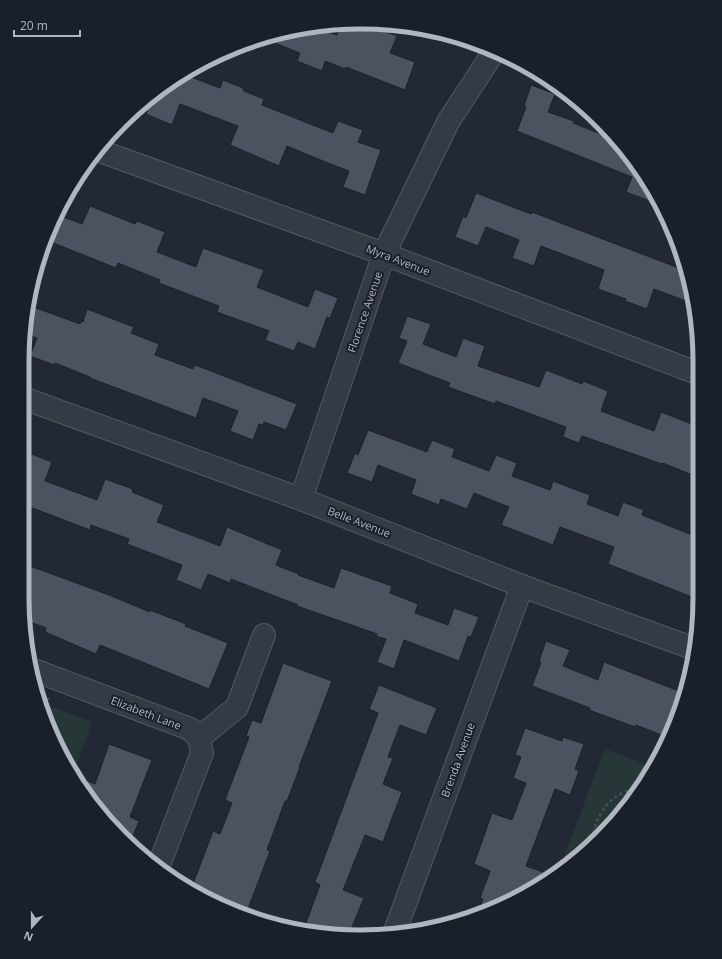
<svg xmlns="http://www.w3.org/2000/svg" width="722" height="959" font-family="'Open Sans',sans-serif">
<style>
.green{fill:#273737}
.building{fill:#4a535f;stroke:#1c222b}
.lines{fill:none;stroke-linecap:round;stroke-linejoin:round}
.minor-casing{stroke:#525962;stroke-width:24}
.path{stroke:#435254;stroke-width:2.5;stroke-dasharray:3 3;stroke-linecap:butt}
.minor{stroke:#353b45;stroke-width:22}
.labels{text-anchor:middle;stroke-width:4;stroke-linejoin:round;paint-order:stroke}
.street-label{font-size:11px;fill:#afb6c1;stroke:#1a2029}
.rim{fill:none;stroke:#afb6c1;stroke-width:5}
</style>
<rect width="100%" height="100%" fill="#222934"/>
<g class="green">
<path d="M41 703 92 722 73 774 68 768Z"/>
<path d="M605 749 653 767 643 786 601 838 558 873Z"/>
</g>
<g class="building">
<path d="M360 22 397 36 390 53 415 62 405 90 346 67 345 69 325 61 322 71 297 61 300 53 262 38 295 29 314 27 337 35 342 24Z"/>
<path d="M183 74 220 88 223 80 243 88 244 91 264 99 262 105 333 133 338 121 363 130 358 142 381 150 365 195 343 187 349 171 323 161 287 146 279 166 230 145 238 126 180 104 172 125 146 114 152 99 172 79Z"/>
<path d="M531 85 555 94 548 112 574 121 573 123 616 140 643 172 660 205 626 192 632 177 517 131 526 107 524 106Z"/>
<path d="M476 193 531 214 532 212 684 270 694 304 654 289 647 309 625 301 626 299 598 289 604 270 541 246 534 266 512 258 519 240 486 227 478 246 455 237 463 216 466 218Z"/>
<path d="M90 206 135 224 137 221 165 232 157 252 196 267 203 248 264 270 257 287 308 307 315 289 338 298 330 318 327 317 315 349 298 342 294 351 265 340 269 331 217 312 219 306 159 283 160 280 118 263 116 268 46 240 56 214 82 224Z"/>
<path d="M28 305 80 324 81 321 83 322 87 309 134 327 131 333 159 344 155 355 193 369 195 365 297 404 286 430 264 422 263 425 259 424 253 440 230 431 238 411 203 398 196 418 90 378V377L55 363 54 365 30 356 37 338 24 333Z"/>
<path d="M407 316 431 324 423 344 456 357 463 338 485 346 478 366 539 387 546 370 582 384 583 381 608 391 601 411 654 431 661 412 697 426V477L663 463 662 464 582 436 579 443 563 437 566 427 496 401 495 404 448 387 450 383 398 363 407 341 399 338Z"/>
<path d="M368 430 427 452 432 440 455 449 452 457 489 471 496 455 517 463 512 476 550 490 553 481 590 495 587 504 618 516 623 502 644 510 642 515 697 537V599L608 564 614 547 560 527 553 545 501 525 509 507 474 493 467 509 441 499 439 505 411 494 416 480 378 465 372 482 347 473 355 453 358 455Z"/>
<path d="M22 452 29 455V453L52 462 45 481 97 500 105 479 133 489 132 492 164 505 157 522 220 546 227 527 282 550 276 565 299 574 298 575 334 588 341 568 392 586 390 593 418 604 415 613 448 625 454 608 479 617 471 637 468 636 459 661 404 640 394 669 377 662 386 639 376 636 377 634 297 606 298 605 231 579 230 583 208 574 201 590 176 580 182 565 127 544 129 539 91 525 90 530 22 504Z"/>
<path d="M22 563 109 595 150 612V610L186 624 185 626 228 643 209 689 100 645 96 654 45 632 46 628 25 620 22 598Z"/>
<path d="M546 641 570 650 563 666 598 680 604 662 684 693 674 728 669 738 636 725 635 727 589 710 590 708 532 686 541 662 539 661Z"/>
<path d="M283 663 332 681 299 767H300L287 801H285L267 850 270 851 246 914 211 902 199 893 201 887 193 884 213 831 220 834 232 803 225 800 249 737 246 736 252 720 261 723Z"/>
<path d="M379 685 437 708 426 735 400 725 388 757 393 758 383 784 402 792 383 842 365 835 343 890 364 898 349 934 303 931 320 885 315 882 378 713 369 709Z"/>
<path d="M525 728 562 741 563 737 584 744 575 769 579 771 570 795 555 789 526 866 543 872 538 886 477 916 483 899 480 898 490 871 474 864 492 813 512 820 526 783 513 778 521 757 515 755Z"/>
<path d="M109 744 152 760 130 817 139 821 131 841 120 836 73 775 95 784Z"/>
</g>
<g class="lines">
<g class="minor-casing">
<g id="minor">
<path d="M97 150 384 254 697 373"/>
<path d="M23 398 301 499 522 586 695 649"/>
<path d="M301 499 384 254 448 122 495 50"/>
<path d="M31 669 190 729 199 738 202 753 159 865"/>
<path d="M199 738 237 707 264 635"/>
<path d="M394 934 522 586"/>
</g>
</g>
<g class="path">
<path d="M44 711 49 698"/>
<path d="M592 845C594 815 610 791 641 788"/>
</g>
<use href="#minor" class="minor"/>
</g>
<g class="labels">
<g class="street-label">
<text transform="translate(398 260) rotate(21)" y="4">Myra Avenue</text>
<text transform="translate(365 312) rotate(-71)" y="4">Florence Avenue</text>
<text transform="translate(359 522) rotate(21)" y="4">Belle Avenue</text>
<text transform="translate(146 713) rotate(21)" y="4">Elizabeth Lane</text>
<text transform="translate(458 760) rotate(-70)" y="4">Brenda Avenue</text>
</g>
</g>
<path d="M0 0H722V959H0ZM361 29H361A332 332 0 0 1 693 361V598A332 332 0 0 1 361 930H361A332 332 0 0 1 29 598V361A332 332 0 0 1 361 29Z" fill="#1a2029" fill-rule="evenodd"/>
<path class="rim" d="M361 29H361A332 332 0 0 1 693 361V598A332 332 0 0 1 361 930H361A332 332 0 0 1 29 598V361A332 332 0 0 1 361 29Z"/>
<g transform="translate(32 927) rotate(201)" stroke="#1a2029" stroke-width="3" paint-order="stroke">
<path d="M0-3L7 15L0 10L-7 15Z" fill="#afb6c1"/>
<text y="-6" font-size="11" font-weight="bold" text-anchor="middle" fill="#afb6c1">N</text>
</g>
<path d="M14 30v6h66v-6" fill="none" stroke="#afb6c1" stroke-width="2"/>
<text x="20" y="30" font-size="12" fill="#afb6c1" stroke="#1a2029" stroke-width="3" paint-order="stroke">20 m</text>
</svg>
